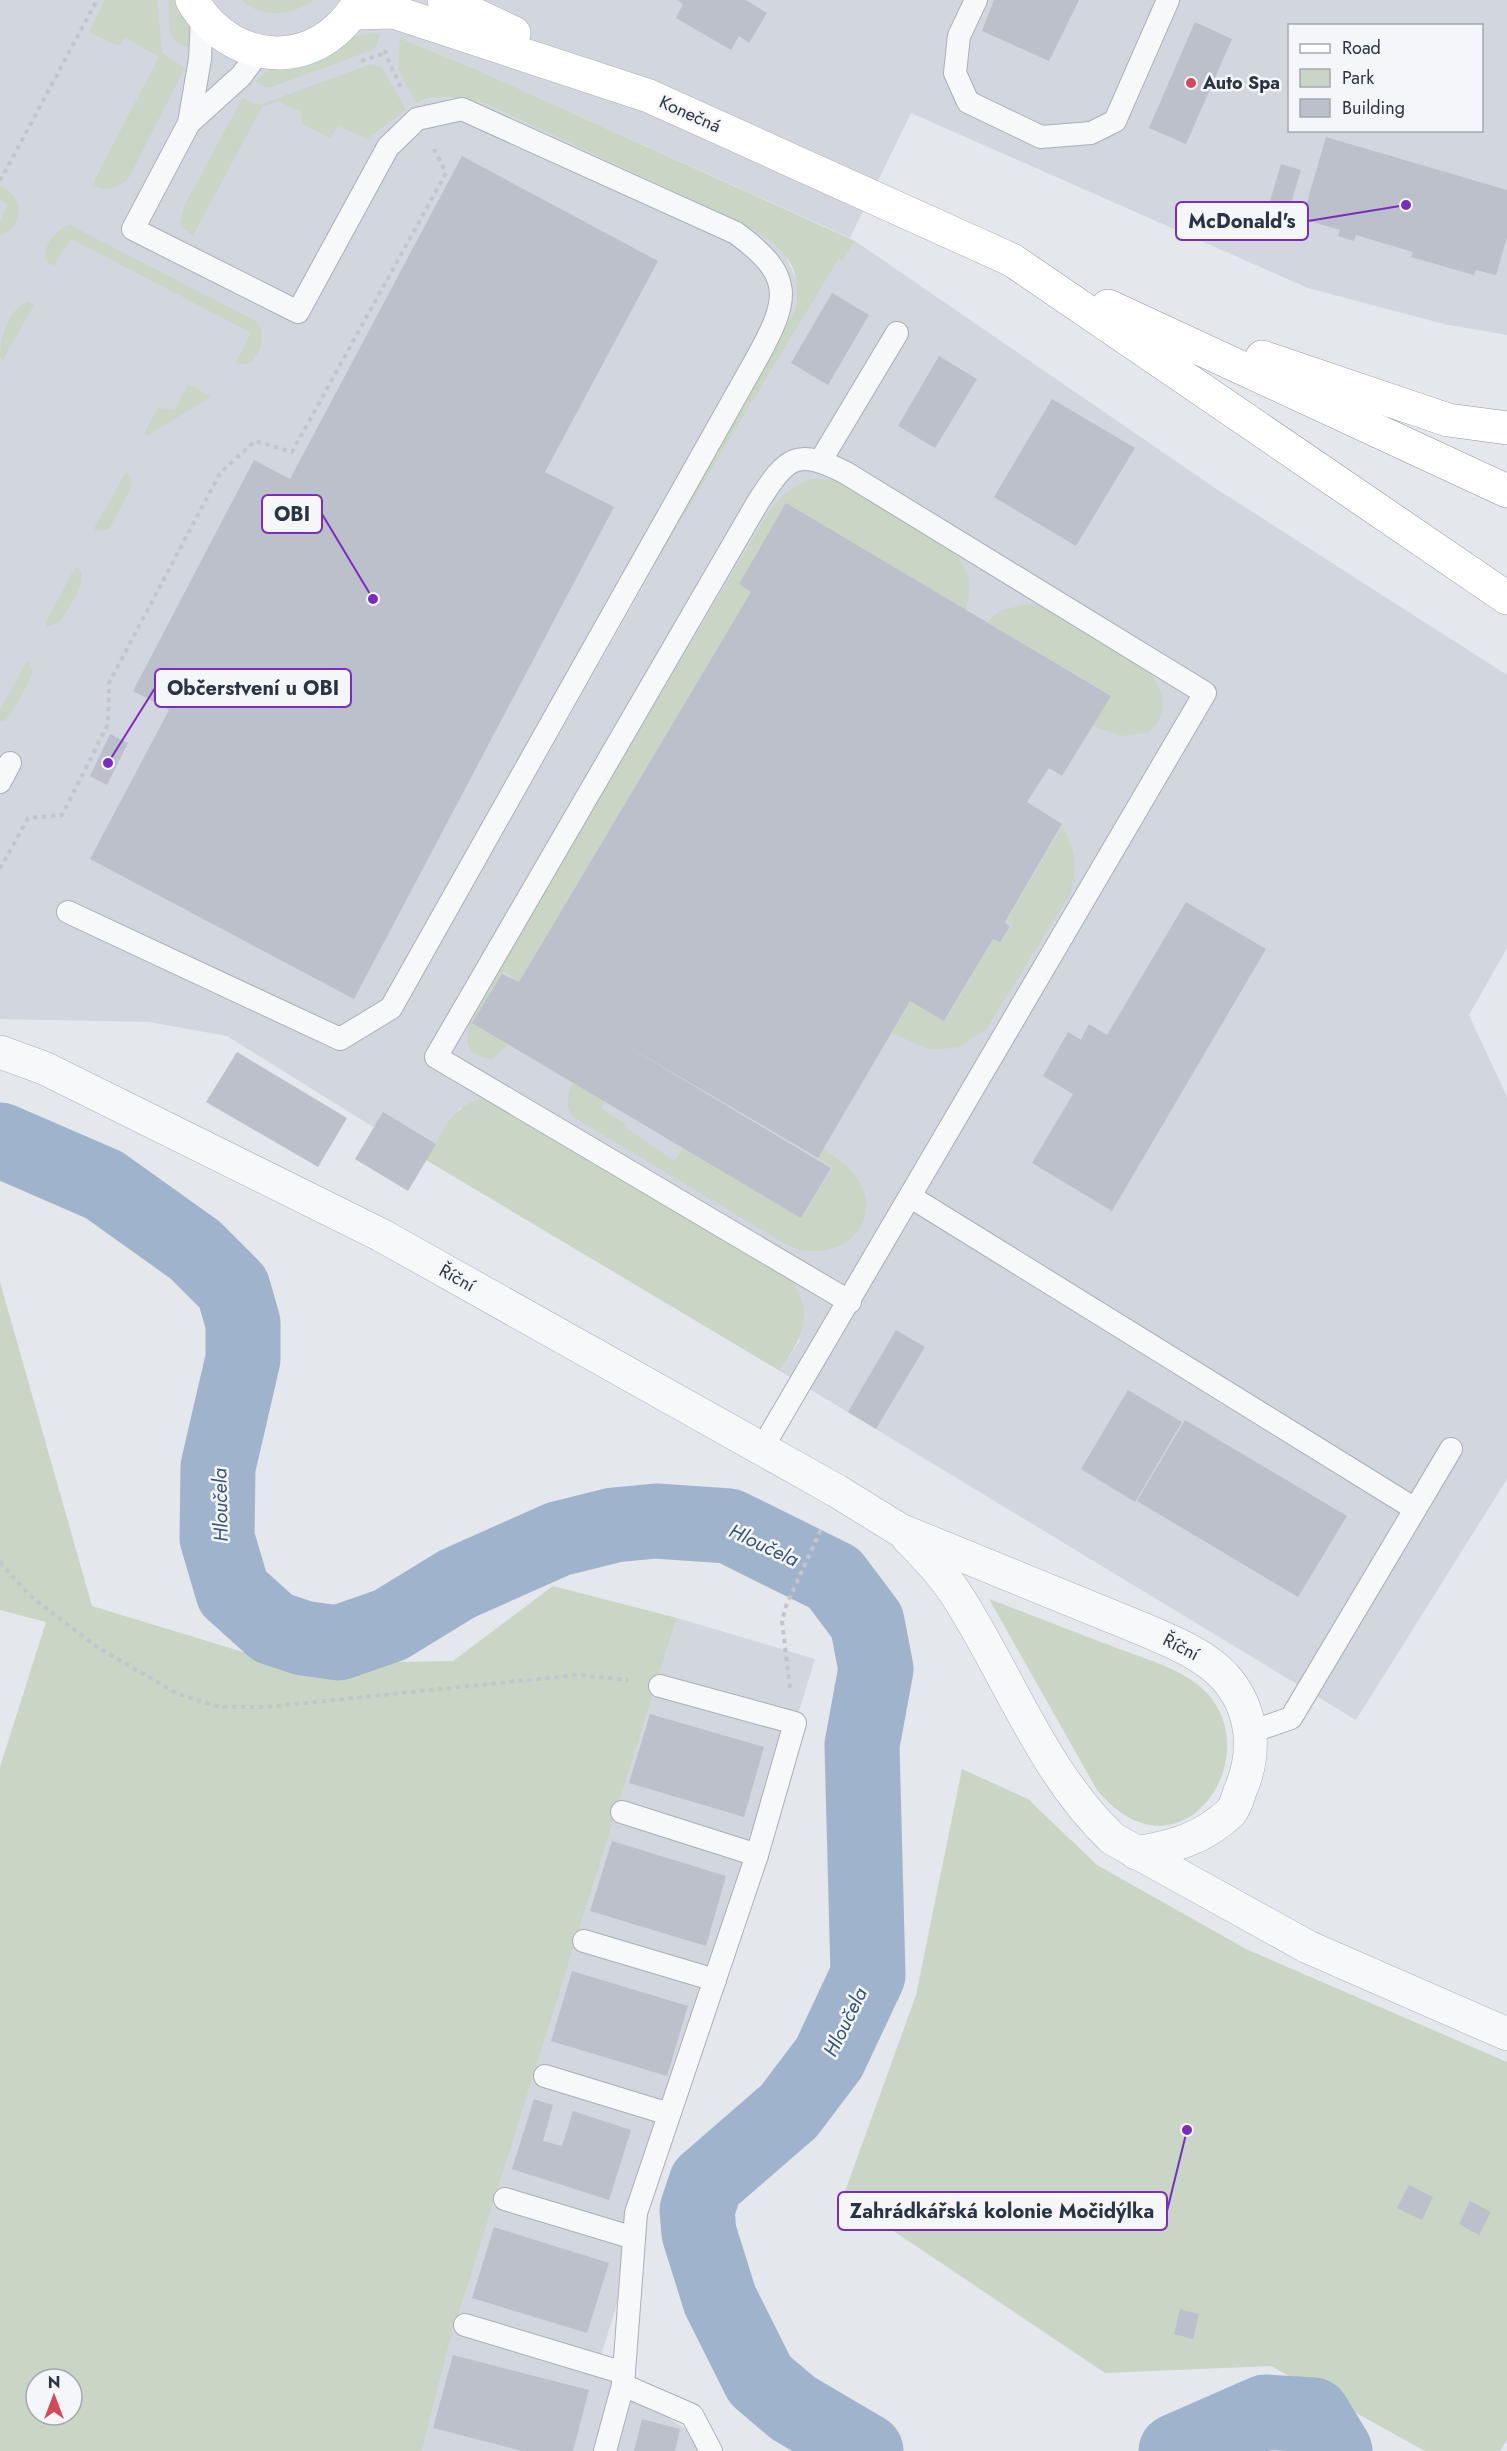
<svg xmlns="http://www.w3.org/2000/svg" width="1507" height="2451" font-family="Jost,sans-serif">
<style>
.built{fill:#d2d6de;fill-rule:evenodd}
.green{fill:#c9d6c5;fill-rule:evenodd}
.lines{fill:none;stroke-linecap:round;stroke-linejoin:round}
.river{stroke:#9fb4cc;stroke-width:75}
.building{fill:#bbc0ca}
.lane-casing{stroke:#a9aeb7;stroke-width:24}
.street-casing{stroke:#a9aeb7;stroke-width:34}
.secondary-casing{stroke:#a9aeb7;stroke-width:34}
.highway-casing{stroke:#8b94a3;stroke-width:34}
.path{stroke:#c2c5cb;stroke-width:4;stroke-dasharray:4.5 4.5;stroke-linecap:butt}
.lane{stroke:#f7f8fa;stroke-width:22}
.street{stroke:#f7f8fa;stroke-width:33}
.secondary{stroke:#fff;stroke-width:33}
.highway{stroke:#fff;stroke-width:33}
.poi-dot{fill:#d1495b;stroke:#f4f6f9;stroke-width:2}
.labels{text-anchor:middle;stroke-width:5;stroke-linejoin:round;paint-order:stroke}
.poi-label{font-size:18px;font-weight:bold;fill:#2b3445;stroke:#f4f6f9;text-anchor:start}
.street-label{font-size:18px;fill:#2b3445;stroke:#f4f6f9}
.water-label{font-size:20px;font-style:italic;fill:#34527a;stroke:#f4f6f9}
.leader{fill:none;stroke:#7b2cbf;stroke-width:2}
.callout-dot{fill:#7b2cbf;stroke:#f4f6f9;stroke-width:2}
.callout{fill:#f4f6f9;stroke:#7b2cbf;stroke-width:2}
.callout-label{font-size:20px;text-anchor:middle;font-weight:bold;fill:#2b3445}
</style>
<rect width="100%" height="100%" fill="#e4e7ec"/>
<g class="built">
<path d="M0 0H1507V335L1444 324 1308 288 911 113 850 238 480 71 400 38 422 100 441 97 486 104 742 223 768 238 785 255 799 285 794 312 417 967 420 980 714 461 839 259 842 260 855 241 1212 486 1507 675V948L1469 1015 1507 1097V1479L1356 1720 780 1371 800 1340 460 1107 426 1160 227 1036 149 1022 0 1019ZM1290 26H1482V130H1290Z"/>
<path d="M677 1618 815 1659 596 2372 720 2451H422L449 2345Z"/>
</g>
<g class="green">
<path d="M105 0H157L162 53 185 68 128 179C117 187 107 193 94 185L95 179 159 57 125 38 119 45H116L91 33 88 34Z"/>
<path d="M169 0H182L190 30V48C163 40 170 24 169 0Z"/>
<path d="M241 0H313C293 16 261 19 241 0Z"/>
<path d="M380 33 377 45 372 50 272 87H266L255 81C286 51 338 37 380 33Z"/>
<path d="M400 38 480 71 855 241 842 261 839 259C693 496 552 736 420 981L417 967 794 312C807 264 779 245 742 223L486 104C464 99 438 92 416 103L398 69Z"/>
<path d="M371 64 382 67 406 110 367 139 338 126 330 138 302 124 301 112 278 101 262 107 193 236 180 225 184 206 243 97 255 104H262Z"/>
<path d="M0 185C24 198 27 224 0 236V221L8 205 0 199Z"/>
<path d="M70 225 256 321C267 333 261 356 247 365L236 363 250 334 248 331 71 239 54 266 46 261C42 246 56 229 70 225Z"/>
<path d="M29 301 34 305 3 360 0 358C0 337 8 309 29 301Z"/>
<path d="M188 384 211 397 147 436 144 433 158 408 174 410Z"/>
<path d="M126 472 132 480 130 490 109 529 95 531V526Z"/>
<path d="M813 479 832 480 846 487 947 547C970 568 973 580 966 610L785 505 739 584 751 592 519 982 505 972 502 974 475 1021 510 1042 493 1059C461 1058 465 1034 473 1011L770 510C783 494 793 484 813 479Z"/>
<path d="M75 567 79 568C89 583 67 609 60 622L47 627 46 622Z"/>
<path d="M1027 604 1043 606 1149 671 1159 687 1163 699 1162 712 1157 724 1147 733 1122 736 1092 726 1110 695 987 622 1000 611Z"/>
<path d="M27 661 32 668V675L12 713 4 721H0V709Z"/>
<path d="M1062 827C1077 849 1078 872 1069 896L986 1030 959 1047 943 1049H928L892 1033 912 999 947 1019 993 939 997 936 1003 940 1013 924 1007 920Z"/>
<path d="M574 1080 606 1098 601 1109 625 1123 624 1126 674 1161 685 1145 803 1216 833 1167 818 1158 823 1149C834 1156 847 1164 855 1175 891 1223 835 1268 787 1245L573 1117C564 1105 568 1093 574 1080Z"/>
<path d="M484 1099 499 1105 791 1279C816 1316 801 1338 780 1371L426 1160C441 1135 452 1103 484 1099Z"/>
<path d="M0 1282 92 1606 282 1664 453 1661 553 1586 677 1618 449 2345 422 2451H0V1767L46 1622 0 1610ZM36 2379H72V2415H36Z"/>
<path d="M989 1599C1032 1615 1074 1632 1117 1648 1147 1660 1182 1668 1206 1692 1269 1758 1179 1889 1097 1790Z"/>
<path d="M962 1769 1028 1799 1097 1865 1246 1949 1507 2062V2440L1500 2451H1425L1271 2366 1105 2373 843 2197 916 1995Z"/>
</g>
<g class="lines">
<g class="river">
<path d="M0 1140 104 1185 195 1250 233 1288 243 1323V1359L218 1467 217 1538 233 1592 273 1628 303 1638 338 1643 390 1625 457 1584 558 1539 614 1525 656 1521 729 1526 834 1578 867 1622 876 1669 862 1745 868 1975 829 2058 789 2111 706 2183 697 2210 699 2233 720 2300 760 2380 793 2408 866 2451"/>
<path d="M1176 2451 1265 2412 1313 2415 1335 2451"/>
</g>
</g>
<g class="building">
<path d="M677 0H746L767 13 749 43 739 36 731 50 676 18 683 4Z"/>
<path d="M994 0H1079L1049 61 982 31Z"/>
<path d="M1195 22 1232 39 1186 144 1149 128Z"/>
<path d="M1326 137 1507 190V237L1496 275 1476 270 1474 275 1411 257 1413 252 1356 235 1354 241 1338 236 1340 230 1302 219Z"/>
<path d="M462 156 658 261 545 472 614 507 354 999 90 859 169 710 133 691 254 460 290 479Z"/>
<path d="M1281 164 1301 170 1288 213 1268 208Z"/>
<path d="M832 293 869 315 828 385 791 363Z"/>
<path d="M939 356 977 379 935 448 898 426Z"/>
<path d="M1052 399 1135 448 1076 546 994 497Z"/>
<path d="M786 503 1111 696 1062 776 1049 768 1027 802 1062 824 1005 922 1010 927 1000 942 993 939 944 1021 910 1001 818 1158 617 1040 831 1168 801 1218 472 1023 502 974 519 982 751 592 739 584Z"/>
<path d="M110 734 128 743 107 785 90 776Z"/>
<path d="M1186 902 1266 949 1112 1211 1032 1163 1073 1094 1043 1076 1068 1032 1081 1040 1089 1024 1107 1035Z"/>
<path d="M237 1052 347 1118 318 1167 206 1102Z"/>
<path d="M383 1112 436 1144 408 1191 355 1159Z"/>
<path d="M896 1330 925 1347 876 1429 848 1412Z"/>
<path d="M1128 1390 1182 1422 1135 1502 1081 1469Z"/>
<path d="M1185 1420 1347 1516 1298 1597 1137 1501Z"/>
<path d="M650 1714 764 1747 744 1817 629 1783Z"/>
<path d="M612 1841 726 1876 706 1946 590 1911Z"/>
<path d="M572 1971 688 2006 667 2076 551 2041Z"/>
<path d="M534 2099 553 2105 543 2141 562 2146 573 2111 631 2130 609 2200 512 2169Z"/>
<path d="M1409 2185 1433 2197 1422 2220 1397 2208Z"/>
<path d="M1470 2201 1491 2212 1479 2235 1459 2224Z"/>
<path d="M494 2227 609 2263 587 2333 472 2298Z"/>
<path d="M1180 2309 1199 2314 1193 2339 1174 2334Z"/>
<path d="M453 2355 589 2390 573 2451H523L433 2428Z"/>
<path d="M642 2419 680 2429 675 2451H634Z"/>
</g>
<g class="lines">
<g class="lane-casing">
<g id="lane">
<path d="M976 0 959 36 955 73 968 102 1041 137 1091 133 1115 121 1168 0"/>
<path d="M189 123 241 76 259 52"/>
<path d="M821 460 897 333"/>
<path d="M0 782 10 763"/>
<path d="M68 912 340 1039 391 1008 757 358C790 298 794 276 736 233L462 109 417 119 388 147 298 312 133 229 189 123 200 59 202 18"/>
<path d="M911 1197 1415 1509"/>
<path d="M761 1450 1205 693 846 473C796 447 787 457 758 502L436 1057 850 1302"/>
<path d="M1251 1732 1291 1718 1451 1449"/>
<path d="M622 1812 757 1855"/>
<path d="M584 1941 715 1980"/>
<path d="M545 2076 669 2114"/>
<path d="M505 2199 634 2238"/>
<path d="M465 2325 624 2373"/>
<path d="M623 2385 692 2415 711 2451"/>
<path d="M605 2451 623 2385 636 2213 757 1855 795 1723 660 1686"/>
</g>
</g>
<g class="street-casing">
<g id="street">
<path d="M0 1052 44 1068 381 1235 837 1491 900 1530 1145 1630C1173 1642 1203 1654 1224 1676 1254 1709 1257 1753 1240 1791 1238 1798 1235 1807 1231 1812 1203 1839 1172 1847 1136 1853"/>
<path d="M908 1538C925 1555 942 1573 956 1594 1008 1674 1042 1772 1113 1839L1308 1947 1507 2034"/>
</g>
</g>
<g class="secondary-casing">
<g id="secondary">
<path d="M192 0C232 69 321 72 360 0"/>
<path d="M444 0 514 33"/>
<path d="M353 13 394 12 649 96 1012 260"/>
</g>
</g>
<g class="highway-casing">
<g id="highway">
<path d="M1012 260 1507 598"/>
<path d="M1108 306 1507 491"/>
<path d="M1262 357 1448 420 1507 428"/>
</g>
</g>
<g class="path">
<path d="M386 50 385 53 402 90"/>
<path d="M361 61 385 53"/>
<path d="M0 181 97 0"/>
<path d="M0 869 28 818 62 815 108 724 109 683 220 473 255 441 292 452 446 173 434 149"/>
<path d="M0 1562 29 1595 97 1647 178 1694 220 1707H266L578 1675 628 1680"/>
<path d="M790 1688 782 1621 786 1606 822 1527"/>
</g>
<use href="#lane" class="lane"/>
<use href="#street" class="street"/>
<use href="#secondary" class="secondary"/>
<use href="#highway" class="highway"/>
</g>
<circle class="poi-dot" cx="1191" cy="83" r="6"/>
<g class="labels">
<g class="poi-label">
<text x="1203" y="89">Auto Spa</text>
</g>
<g class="street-label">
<text transform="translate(690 114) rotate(24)" y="6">Konečná</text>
<text transform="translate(457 1278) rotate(29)" y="6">Říční</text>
<text transform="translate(1181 1647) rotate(27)" y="6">Říční</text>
</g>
<g class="water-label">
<text transform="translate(220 1505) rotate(-91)" y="7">Hloučela</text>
<text transform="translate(764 1545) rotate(25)" y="7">Hloučela</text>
<text transform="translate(845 2022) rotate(-64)" y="7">Hloučela</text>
</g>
</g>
<path class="leader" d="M1406 205L1308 221M373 599L322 514M108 763L155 688M1187 2130L1167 2211"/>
<g class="callout-dot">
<circle cx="1406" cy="205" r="6"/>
<circle cx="373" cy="599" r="6"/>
<circle cx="108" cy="763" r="6"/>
<circle cx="1187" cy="2130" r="6"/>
</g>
<g class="callout">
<rect x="1176" y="202" width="132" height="38" rx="6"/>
<rect x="262" y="495" width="60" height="38" rx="6"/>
<rect x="155" y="669" width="196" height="38" rx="6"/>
<rect x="838" y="2192" width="329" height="38" rx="6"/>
</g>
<g class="callout-label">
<text x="1242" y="228">McDonald's</text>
<text x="292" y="521">OBI</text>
<text x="253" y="695">Občerstvení u OBI</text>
<text x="1002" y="2218">Zahrádkářská kolonie Močidýlka</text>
</g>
<rect x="1288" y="24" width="195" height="108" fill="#f4f6f9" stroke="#a4a8b1" stroke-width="1.5"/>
<rect x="1300" y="44" width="30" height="9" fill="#ffffff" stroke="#a4a8b1" stroke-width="1.5"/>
<text x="1342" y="54" font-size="18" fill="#2b3445">Road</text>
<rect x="1300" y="69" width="30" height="18" fill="#c9d6c5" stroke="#a4a8b1" stroke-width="1.5"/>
<text x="1342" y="84" font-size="18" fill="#2b3445">Park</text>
<rect x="1300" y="99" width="30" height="18" fill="#bbc0ca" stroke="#a4a8b1" stroke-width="1.5"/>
<text x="1342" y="114" font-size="18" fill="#2b3445">Building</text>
<g transform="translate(54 2397)"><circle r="28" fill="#f4f6f9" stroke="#a4a8b1" stroke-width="1.5"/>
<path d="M0-4.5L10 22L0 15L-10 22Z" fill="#d1495b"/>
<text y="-9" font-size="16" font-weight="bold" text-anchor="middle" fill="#2b3445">N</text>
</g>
</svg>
